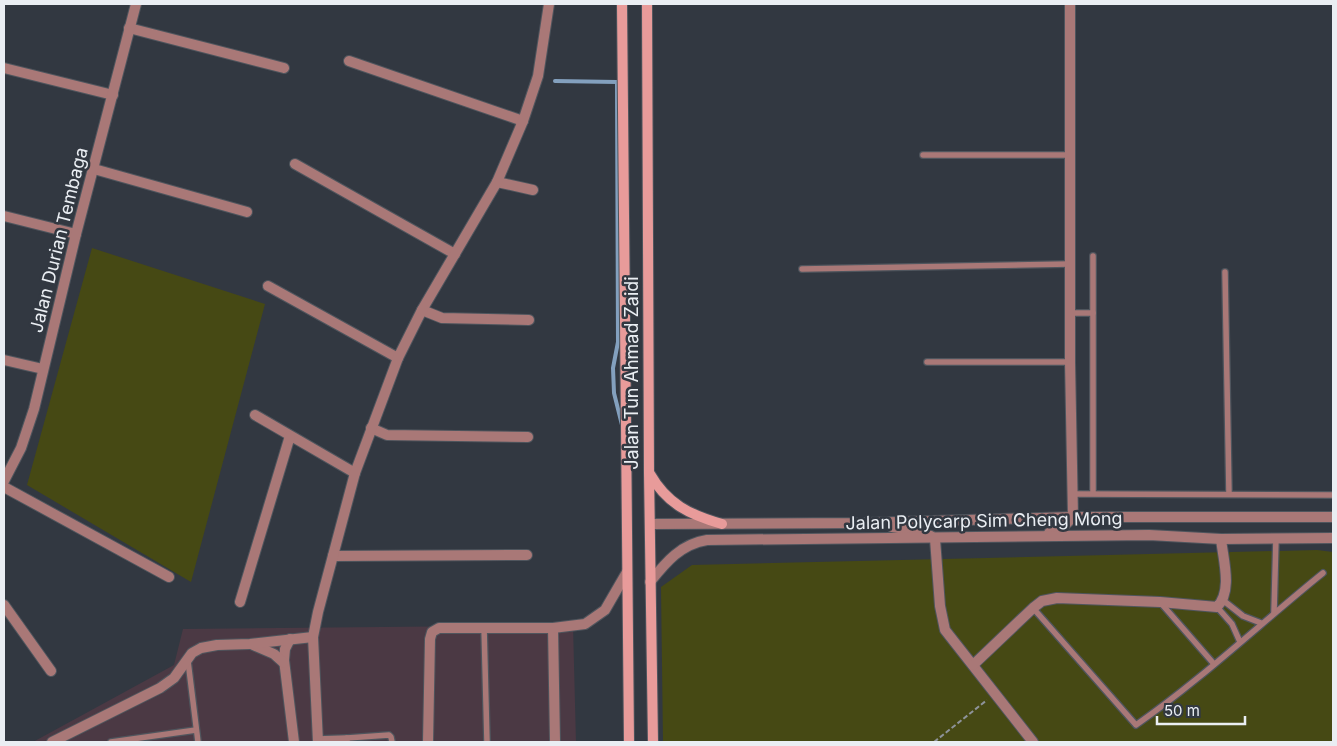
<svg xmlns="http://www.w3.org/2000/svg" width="1337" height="746" font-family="Inter,sans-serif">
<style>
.commercial{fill:#4b3944}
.green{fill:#464914}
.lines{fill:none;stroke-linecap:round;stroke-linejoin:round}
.stream{stroke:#83a0be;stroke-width:4}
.service-casing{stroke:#4f555d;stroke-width:8}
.minor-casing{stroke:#4f555d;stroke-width:12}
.tertiary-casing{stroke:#4f555d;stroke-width:12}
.secondary-casing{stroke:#4f555d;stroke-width:12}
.path{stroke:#8e939a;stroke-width:2;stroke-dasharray:5 2.5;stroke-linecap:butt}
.service{stroke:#a97877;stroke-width:5.5}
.minor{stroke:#a97877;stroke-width:10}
.tertiary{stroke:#a97877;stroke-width:10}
.secondary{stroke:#e89b9a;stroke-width:10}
.labels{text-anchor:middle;stroke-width:5;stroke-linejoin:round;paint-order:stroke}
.street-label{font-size:18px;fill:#eaeef3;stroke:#323841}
</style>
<rect width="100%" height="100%" fill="#323841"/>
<path class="commercial" d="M573 625 576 742H33L174 665 183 629Z"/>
<g class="green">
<path d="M92 248 265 304 191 582 27 485Z"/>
<path d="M1317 550 1333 552V742H663L661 587 692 565Z"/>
</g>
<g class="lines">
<path class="stream" d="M555 81 617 82 618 342 613 368 614 393 622 425"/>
<g class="service-casing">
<g id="service">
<path d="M923 155H1069"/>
<path d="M1093 256V493"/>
<path d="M802 269 1069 264"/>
<path d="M1225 272 1229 494"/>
<path d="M1070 313H1093"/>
<path d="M927 362H1070"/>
<path d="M1073 494 1333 495"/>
<path d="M1224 601 1243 616 1261 623"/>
<path d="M1160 602 1214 664"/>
<path d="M1217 607 1232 624 1240 642"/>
<path d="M1033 608 1136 725C1202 679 1261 623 1323 573"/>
<path d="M1274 612 1276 538"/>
<path d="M484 627 487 742"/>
<path d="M188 661 198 742"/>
<path d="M347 738 389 735 391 737 392 742"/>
<path d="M318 739 347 738V742"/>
<path d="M111 742 196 730"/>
</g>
</g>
<g class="minor-casing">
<g id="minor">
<path d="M1070 4V362L1073 517"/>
<path d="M129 28 284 68"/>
<path d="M349 61 523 121"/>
<path d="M4 68 113 95"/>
<path d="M295 164 455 254"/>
<path d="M94 169 247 212"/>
<path d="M497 182 533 190"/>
<path d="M4 216 76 234"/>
<path d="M268 286 398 358"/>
<path d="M422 310 442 318 529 320"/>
<path d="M4 360 43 369"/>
<path d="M255 415 355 473"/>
<path d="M371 428 387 435 528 437"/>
<path d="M4 481 21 448 34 409 76 234 136 4"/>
<path d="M4 487 169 577"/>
<path d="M935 539 940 606 945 630 1033 742"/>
<path d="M333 556 527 555"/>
<path d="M240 602 290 436"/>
<path d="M4 605 51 671"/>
<path d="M553 628 555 742"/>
<path d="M290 639 285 649 284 660 294 742"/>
<path d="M253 645 274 654 284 663"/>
<path d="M973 665 1033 608 1042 601 1057 598 1160 602 1217 607C1233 591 1223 559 1221 539"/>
<path d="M52 742 160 688 174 678 192 653 201 648 217 645 250 644 313 637"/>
<path d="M318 742 313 637 318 612 355 473 398 358 422 310 497 182 523 121 538 76 549 4"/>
<path d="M428 742 430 639 432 632 439 628H553L585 624 605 610 627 572"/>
</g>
</g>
<g class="tertiary-casing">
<g id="tertiary">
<path d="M650 524 863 523 1073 517H1333"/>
<path d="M892 527 912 530 931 536"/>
<path d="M1049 533 1062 528 1073 517"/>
<path d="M650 582C666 562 681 544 707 540L1149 535 1221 539 1333 538"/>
</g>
</g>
<g class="secondary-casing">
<g id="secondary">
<path d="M622 4 629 742"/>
<path d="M647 4 649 473 653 742"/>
<path d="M650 474C667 504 690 515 722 524"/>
</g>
</g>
<path class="path" d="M934 742 987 700"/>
<use href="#service" class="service"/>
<use href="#minor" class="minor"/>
<use href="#tertiary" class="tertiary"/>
<use href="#secondary" class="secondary"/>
</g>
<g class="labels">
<g class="street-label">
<text transform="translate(59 240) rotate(-76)" y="6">Jalan Durian Tembaga</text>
<text transform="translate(632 373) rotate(-90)" y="6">Jalan Tun Ahmad Zaidi</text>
<text transform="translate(984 521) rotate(-1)" y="6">Jalan Polycarp Sim Cheng Mong</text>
</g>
</g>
<rect width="1337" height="746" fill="none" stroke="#eaeef3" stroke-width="10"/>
<path d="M1157 716v8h88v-8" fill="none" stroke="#eaeef3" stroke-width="2.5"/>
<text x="1164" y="716" font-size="15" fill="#eaeef3" stroke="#323841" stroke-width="4" paint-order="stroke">50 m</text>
</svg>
